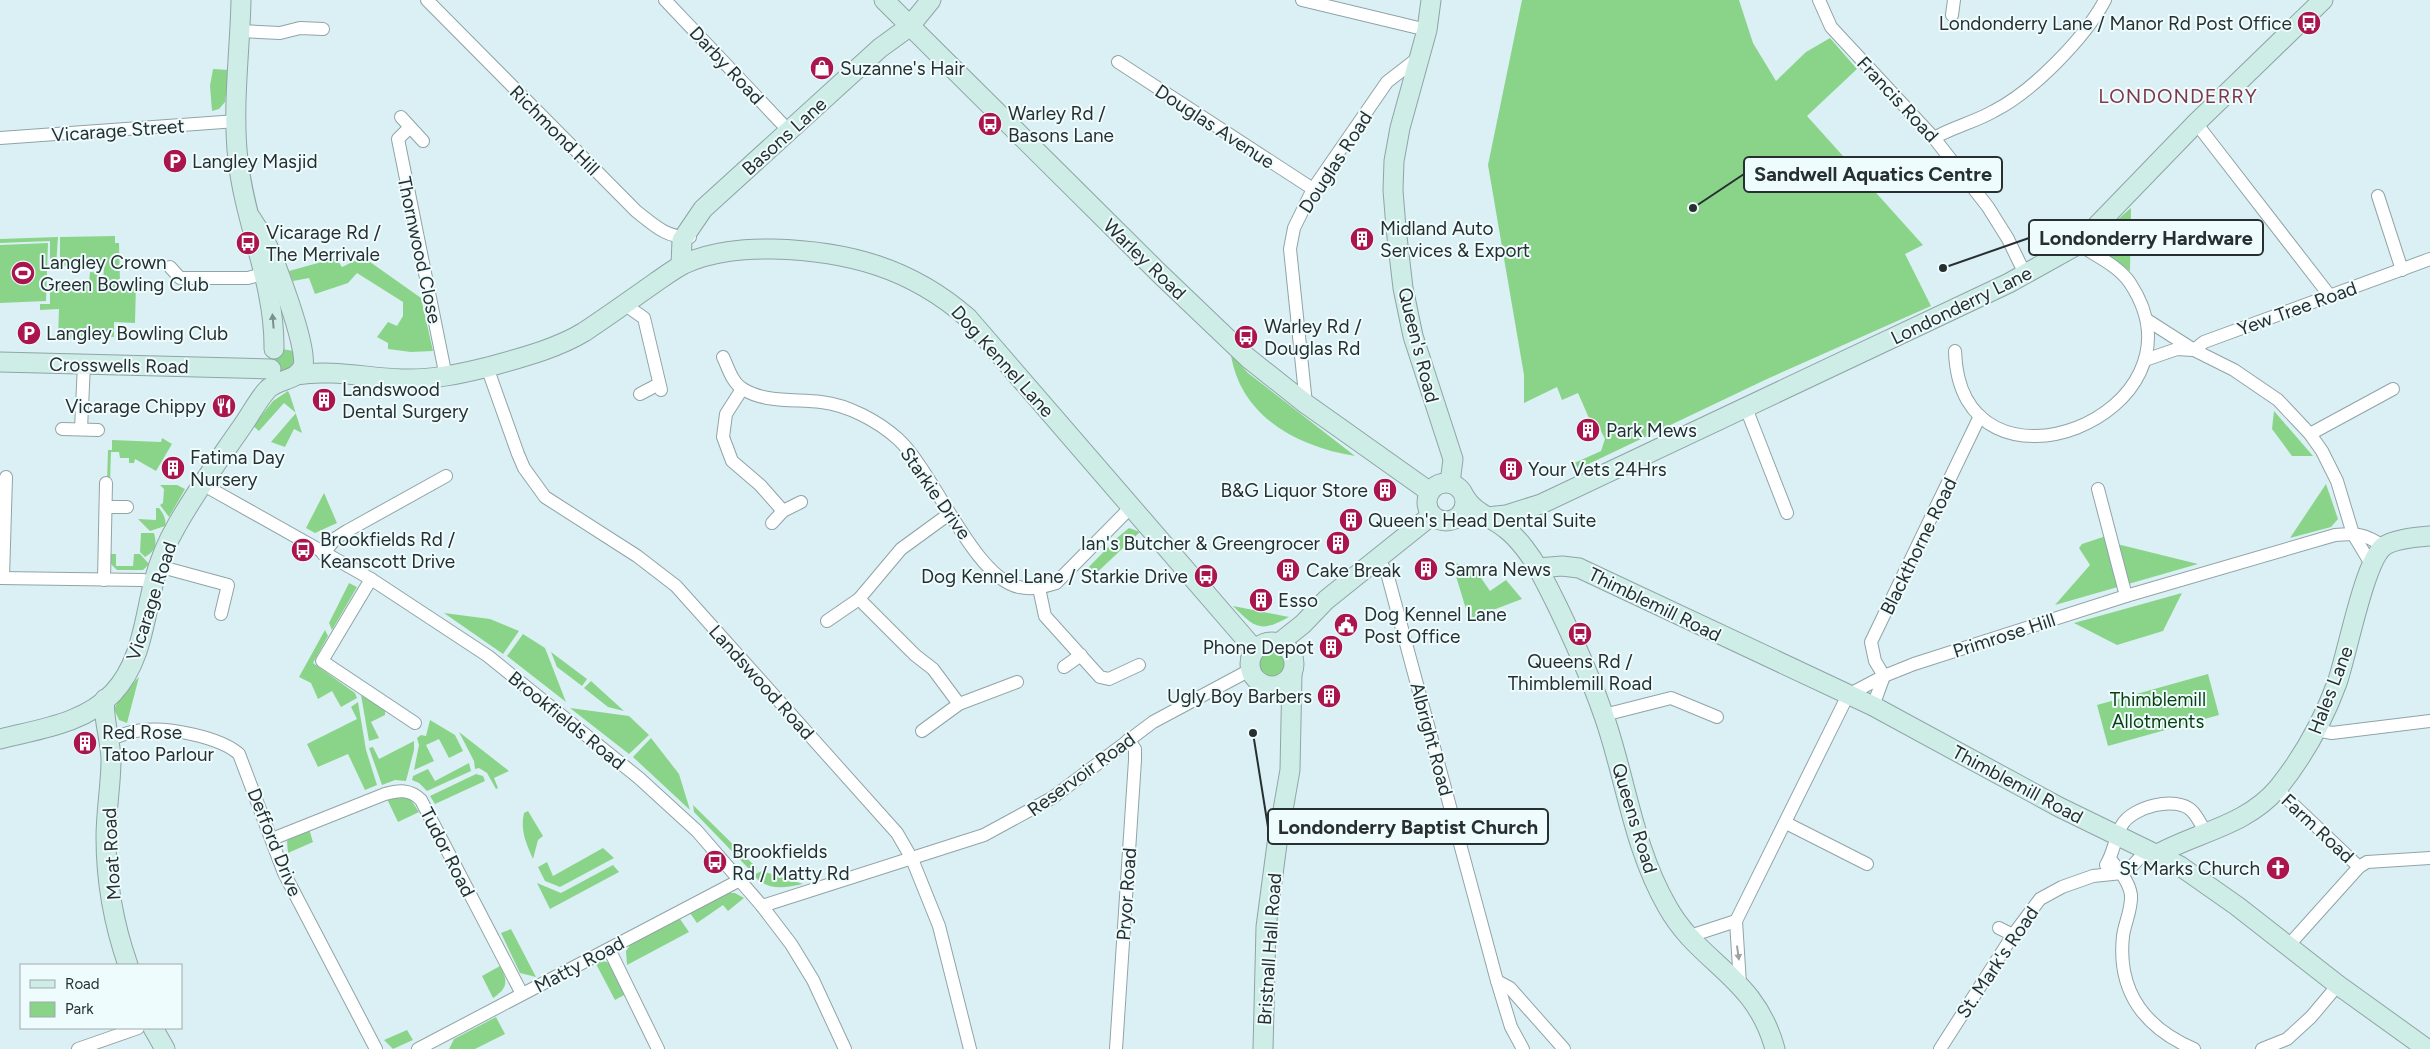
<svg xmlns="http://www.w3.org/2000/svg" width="2430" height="1049" font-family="Figtree,sans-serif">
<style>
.green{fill:#8ad48a}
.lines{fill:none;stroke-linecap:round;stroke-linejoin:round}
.street-casing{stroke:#90a4a7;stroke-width:14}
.secondary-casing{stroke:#90a4a7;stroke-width:21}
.street{stroke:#fff;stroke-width:12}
.secondary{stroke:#cdede6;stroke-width:19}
.oneway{fill:#7a8e8b}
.oneway2{fill:#9ea1a2}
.labels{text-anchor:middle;stroke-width:4;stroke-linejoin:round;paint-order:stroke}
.poi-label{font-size:19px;fill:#272f30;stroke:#effcfe;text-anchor:start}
.street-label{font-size:19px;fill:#272f30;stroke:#effcfe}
.park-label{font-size:19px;fill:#083f0e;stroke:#effcfe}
.neighbourhood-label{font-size:20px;letter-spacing:1px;fill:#80394a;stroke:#effcfe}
.leader{fill:none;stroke:#272f30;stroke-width:2}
.callout-dot{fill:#272f30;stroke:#effcfe;stroke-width:2}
.callout{fill:#effcfe;stroke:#272f30;stroke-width:2}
.callout-label{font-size:20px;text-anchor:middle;font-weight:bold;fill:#272f30}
</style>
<rect width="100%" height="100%" fill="#dbf0f4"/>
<g class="green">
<path d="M1522 0H1739L1753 43 1776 81 1806 52 1830 38 1857 69 1807 116 1923 245 1905 254 1931 306 1767 379 1578 469 1570 465 1601 451 1605 439 1597 423 1592 425 1578 393 1562 400 1557 387 1524 403V375L1488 165Z"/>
<path d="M213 69 229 70 225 102 219 109 212 111 210 86Z"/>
<path d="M2131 208 2130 271 2107 255 2100 242 2104 231Z"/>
<path d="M115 236V243H119L120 283 136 284 135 323 114 322V337L72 336 71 339 58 338 59 309 40 310V304H50V285H59V282L89 283 90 272 99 273V283H103L104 267 89 266V260H75V266H60V237Z"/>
<path d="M58 237 56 267H50V241L0 243V239Z"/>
<path d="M48 243 46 301 0 303V245Z"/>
<path d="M363 257 421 298 433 351 411 352 388 349V343L377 337 388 322 397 326 403 316V302L357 273 348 283 315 294 309 278 293 281 289 271 336 258 342 267Z"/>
<path d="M282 349 294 351 298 366 281 372 274 364V358Z"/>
<path d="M1231 355 1248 373 1355 456C1298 447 1241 417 1231 355Z"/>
<path d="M288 391 290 395 302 433 294 429 285 447 271 442 296 413 284 403 259 431 253 426 273 401Z"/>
<path d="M2274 411 2313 456H2292L2272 429Z"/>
<path d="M162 438 172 444 156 471 135 459 134 463H129V458H120L119 452H111L110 482H107L108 450H112V440L161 442Z"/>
<path d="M2326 484 2338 519 2331 527 2290 538Z"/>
<path d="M160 485H177L185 489 169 517 160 505 163 503 164 489Z"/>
<path d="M324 493 337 523 315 533 306 528Z"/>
<path d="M156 508H159C163 513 167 520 165 526L150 531 138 519 156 520Z"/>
<path d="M1129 528 1140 532 1089 580 1084 572 1118 537Z"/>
<path d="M141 533H154C157 545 156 550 145 557L140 552Z"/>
<path d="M2106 536 2109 548 2121 545 2198 564 2055 605 2090 565 2079 548 2082 544Z"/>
<path d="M111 554H116V566H133L134 554H140L149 564 143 570H117L111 564Z"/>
<path d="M1452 563 1473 566 1490 591 1506 580 1522 599 1469 619Z"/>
<path d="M349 583 357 587 332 630 329 623Z"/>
<path d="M2182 593 2163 631 2117 645 2074 623Z"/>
<path d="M1233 606 1289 617C1260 633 1255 628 1233 606Z"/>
<path d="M444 613 490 619 519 631 503 654Z"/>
<path d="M325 630 328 636 313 663 355 693 357 698 341 707 332 691 318 699 311 683 299 677Z"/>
<path d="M523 634 545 648 566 702 507 656Z"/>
<circle cx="1271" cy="664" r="15"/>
<path d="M551 652 587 679 582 686 557 667Z"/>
<path d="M2208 674 2219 715 2108 746 2097 705Z"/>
<path d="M139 677 127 723 119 720 114 709 122 694Z"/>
<path d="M591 681 624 711 608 707 584 688Z"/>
<path d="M361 695 385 710V715L371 722 379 738 369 741Z"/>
<path d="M358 702 366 750 377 785 365 790 348 754 318 767 307 744 357 719 351 707Z"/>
<path d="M570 708 629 716 649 735 629 754Z"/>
<path d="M430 720 455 735 463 751 449 758 439 739 426 745 434 761 414 770 419 745 417 738 421 735 426 736Z"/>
<path d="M459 732 509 771 494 778 498 788 496 789 487 773 479 768 475 769 474 761Z"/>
<path d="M651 738 679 774 690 810 633 757Z"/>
<path d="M414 741V750L406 781 395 780 382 785 369 748 373 747 379 759Z"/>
<path d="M469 763 471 771 427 791 419 783 412 780 413 776 428 769 435 781Z"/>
<path d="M476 774 483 776 485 781 435 804 430 796Z"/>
<path d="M395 796 409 797 419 812 398 822 387 799Z"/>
<path d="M693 805 757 868 750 870 694 812Z"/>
<path d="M528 811 543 836 538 840 533 859C526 843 520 830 524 813Z"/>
<path d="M309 829 313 842 288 853 287 841 292 836Z"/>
<path d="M603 848 614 858 560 887 545 881 538 867 547 862 553 876Z"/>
<path d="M613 865 619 872 550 909 537 883 561 893Z"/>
<path d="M762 871 803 884C783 888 768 891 753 875Z"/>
<path d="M726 893H735L744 898 728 911 723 905 697 923 690 913Z"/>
<path d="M680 919 689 932 627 965 626 951 631 944Z"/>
<path d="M511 929 536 977 520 973 501 933Z"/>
<path d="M603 961 610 963 626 994 615 1000 595 962Z"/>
<path d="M500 966C508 981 508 988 493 998L482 976Z"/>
<path d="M496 1017 505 1034 475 1049H449L454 1039Z"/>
<path d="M407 1030 413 1040 393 1049 384 1040Z"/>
</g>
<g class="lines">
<g class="street-casing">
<g id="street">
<path d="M427 0 636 211C654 225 666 238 690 237"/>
<path d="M665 0 789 131"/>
<path d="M1302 0 1427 30"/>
<path d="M1819 0 1831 27 1934 138 1988 207 2008 239 2025 274"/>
<path d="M1952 15 1954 0"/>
<path d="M240 31 280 33 300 28 323 29"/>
<path d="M1118 62 1313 189"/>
<path d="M401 117 423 141"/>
<path d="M2196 123 2330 296"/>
<path d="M409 128 398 139 446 377"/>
<path d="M0 138 237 121"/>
<path d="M1934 138C1953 127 1975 122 1994 111 2033 91 2085 38 2105 0"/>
<path d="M2378 196 2402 270"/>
<path d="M170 267 180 278H248L270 272"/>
<path d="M624 304 644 318 661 390"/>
<path d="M2147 320 2194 350 2234 370 2278 400 2310 434 2322 451 2337 481 2353 534 2371 564"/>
<path d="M2194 350 2204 342 2430 259"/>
<path d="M1955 351C1960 515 2217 414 2130 283 2118 265 2095 256 2079 244"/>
<path d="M723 357C728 367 732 383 743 389 765 403 796 399 821 402 848 405 878 421 898 439 934 472 974 578 1019 587 1032 590 1043 587 1056 583L1130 508"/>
<path d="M2145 360 2177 349 2193 350"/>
<path d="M487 367 518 454 524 468 545 497 637 556 676 586 897 833 912 859 939 926 970 1049"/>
<path d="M742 389 726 414 723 437 732 461 760 485 783 511"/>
<path d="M640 394 659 384"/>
<path d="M1306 404 1290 249 1294 228 1313 189 1387 82 1418 58"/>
<path d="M1746 408 1787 513"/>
<path d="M62 429 98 430"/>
<path d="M81 429 84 364"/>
<path d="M2310 434 2393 389"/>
<path d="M202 484 371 579 488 656 639 778 697 831 762 906 791 944 813 980 845 1049"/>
<path d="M2098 489 2126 596"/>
<path d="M106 507H127"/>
<path d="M772 523 783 511 801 502"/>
<path d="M323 554 336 538 347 531 446 476"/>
<path d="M1376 557 1387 573 1497 981 1511 1027 1523 1049"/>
<path d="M158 566 228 585 221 614"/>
<path d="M0 578 143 580 153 583"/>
<path d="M3 578 6 477"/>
<path d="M371 579 322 661 415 723"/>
<path d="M104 580 106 483"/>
<path d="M1039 588 1045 616 1100 677 1109 679 1139 665"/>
<path d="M859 599 915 655 933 669 959 704"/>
<path d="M827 621 859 599 901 549 949 514"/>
<path d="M1064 667 1081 655"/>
<path d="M1873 706 1884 676 1875 661 1871 642 1980 416"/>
<path d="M1604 715 1671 698 1717 717"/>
<path d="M2316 730 2332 733 2430 721"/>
<path d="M922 731 959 704 1017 682"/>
<path d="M110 740C120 735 132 731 143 730 168 727 220 737 239 754L284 873 376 1049"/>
<path d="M2277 789 2359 867"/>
<path d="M1786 823 1867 864"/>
<path d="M272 839 385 794C399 790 410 789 421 800L522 994"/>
<path d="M2110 859C2118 869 2129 881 2131 895 2132 909 2125 922 2123 936 2117 992 2145 1028 2194 1049"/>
<path d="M2106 865C2114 852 2115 837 2122 825 2132 807 2176 795 2192 811 2198 817 2202 827 2207 834"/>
<path d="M762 906 984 835 1052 798 1153 722 1250 670"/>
<path d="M1999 928 2013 935"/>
<path d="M1690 936 1736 921"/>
<path d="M2288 946 2359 867 2367 862 2430 858"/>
<path d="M609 949 658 1049"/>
<path d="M1497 981 1510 988 1564 1049"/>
<path d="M1740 984 1736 921 1848 695 1884 676 1914 664 2126 596 2335 535C2357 533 2365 534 2383 546"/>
<path d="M78 1049 138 1028"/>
<path d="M418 1049 740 880"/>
<path d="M1116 1049 1135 760V749L1128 740"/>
<path d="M1940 1049 2013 935 2040 899 2062 887 2093 876 2122 873 2134 864 2147 850"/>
<path d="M2262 1049 2287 1039 2311 1017 2338 985"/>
</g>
</g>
<g class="secondary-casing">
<g id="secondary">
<path d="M241 0C240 52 232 107 238 160 245 224 275 284 274 349"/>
<path d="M884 0 1159 273 1248 358 1306 404 1430 492"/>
<path d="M1431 0 1427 30 1400 128 1394 161 1393 190 1396 228 1403 288 1413 336 1453 459 1450 483"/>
<path d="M681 265 682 240 703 209 880 48 909 27 931 0"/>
<path d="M0 362 271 369"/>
<path d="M297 375C331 369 368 378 402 379 432 380 460 374 488 367 520 358 556 349 584 332 608 316 632 299 656 282 665 276 674 269 684 264 713 251 742 249 773 249 848 251 911 268 968 318L1255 650"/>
<circle cx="1446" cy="502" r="19"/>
<path d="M1465 497C1475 514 1492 517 1506 529 1518 538 1532 557 1539 570 1562 613 1588 670 1604 716 1626 779 1633 847 1667 906 1699 964 1755 975 1775 1049"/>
<path d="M1487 517 1506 515 1541 504 2009 283 2079 244 2196 123 2323 0"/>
<path d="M1538 568 1562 566 1579 568 1873 706 2059 807 2180 866 2237 906 2338 985 2427 1049"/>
<circle cx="1272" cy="664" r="22"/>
<path d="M1279 643 1303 624 1326 600 1432 515"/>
<path d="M105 699C102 714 111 742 111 760 111 785 106 811 106 837 106 880 114 925 128 965"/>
<path d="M0 739C39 729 84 724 113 693 142 662 144 619 154 581 159 562 167 542 177 525 196 491 219 460 241 428 250 416 257 401 267 390 277 379 298 381 303 366 308 347 274 257 263 237 260 231 255 225 251 218"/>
<path d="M2156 855C2197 832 2246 826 2278 788 2303 757 2323 721 2337 683 2347 655 2364 563 2383 547 2392 539 2418 537 2430 536"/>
<path d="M153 1028 165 1049"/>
<path d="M1263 1049 1266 927 1277 844 1290 770 1292 673"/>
</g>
</g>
<use href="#street" class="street"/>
<use href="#secondary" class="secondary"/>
</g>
<defs><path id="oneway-solid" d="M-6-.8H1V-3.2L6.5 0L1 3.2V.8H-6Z" transform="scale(1.25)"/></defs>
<use class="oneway" href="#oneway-solid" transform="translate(273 321) rotate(-95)"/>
<use class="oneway2" href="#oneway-solid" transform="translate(1738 953) rotate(82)"/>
<defs>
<g id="bus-disc" transform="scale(1.25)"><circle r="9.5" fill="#a9154c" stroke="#effcfe"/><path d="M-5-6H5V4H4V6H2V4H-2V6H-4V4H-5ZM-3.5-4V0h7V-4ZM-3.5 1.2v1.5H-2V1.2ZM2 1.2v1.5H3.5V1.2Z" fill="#fff"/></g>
<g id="shop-disc" transform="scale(1.25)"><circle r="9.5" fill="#a9154c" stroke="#effcfe"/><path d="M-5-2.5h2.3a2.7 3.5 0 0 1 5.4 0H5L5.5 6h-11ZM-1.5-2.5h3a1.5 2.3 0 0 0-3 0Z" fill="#fff"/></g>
<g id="parking-disc" transform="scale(1.25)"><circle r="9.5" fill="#a9154c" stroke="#effcfe"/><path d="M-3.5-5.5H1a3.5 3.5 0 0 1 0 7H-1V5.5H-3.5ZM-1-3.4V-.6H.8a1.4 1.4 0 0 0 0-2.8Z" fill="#fff"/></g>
<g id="building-disc" transform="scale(1.25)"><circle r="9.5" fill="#a9154c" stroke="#effcfe"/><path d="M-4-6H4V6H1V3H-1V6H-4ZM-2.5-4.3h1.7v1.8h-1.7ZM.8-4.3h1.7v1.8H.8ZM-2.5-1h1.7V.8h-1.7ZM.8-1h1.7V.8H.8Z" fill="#fff"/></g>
<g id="stadium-disc" transform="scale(1.25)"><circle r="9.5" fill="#a9154c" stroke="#effcfe"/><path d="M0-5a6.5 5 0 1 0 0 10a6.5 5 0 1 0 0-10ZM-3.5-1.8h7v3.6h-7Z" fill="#fff"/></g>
<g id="restaurant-disc" transform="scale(1.25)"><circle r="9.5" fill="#a9154c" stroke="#effcfe"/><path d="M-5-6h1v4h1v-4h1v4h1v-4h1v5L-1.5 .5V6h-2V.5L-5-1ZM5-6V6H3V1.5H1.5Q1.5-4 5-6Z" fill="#fff"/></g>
<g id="civic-disc" transform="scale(1.25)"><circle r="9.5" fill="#a9154c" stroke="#effcfe"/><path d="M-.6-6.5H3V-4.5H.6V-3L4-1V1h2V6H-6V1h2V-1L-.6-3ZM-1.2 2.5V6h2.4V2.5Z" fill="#fff"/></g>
<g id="church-disc" transform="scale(1.25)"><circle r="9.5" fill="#a9154c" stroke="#effcfe"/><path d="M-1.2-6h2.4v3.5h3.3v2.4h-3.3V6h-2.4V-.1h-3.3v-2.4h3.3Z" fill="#fff"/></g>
</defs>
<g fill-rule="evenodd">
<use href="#bus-disc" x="2309" y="23"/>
<use href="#shop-disc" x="822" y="68"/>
<use href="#bus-disc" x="990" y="124"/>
<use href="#parking-disc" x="175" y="161"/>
<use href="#building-disc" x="1362" y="239"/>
<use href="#bus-disc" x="248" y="243"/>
<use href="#stadium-disc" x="23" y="273"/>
<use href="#parking-disc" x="29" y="333"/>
<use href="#bus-disc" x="1246" y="337"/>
<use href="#building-disc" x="324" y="400"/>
<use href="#restaurant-disc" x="224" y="406"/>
<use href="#building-disc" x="1588" y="430"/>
<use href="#building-disc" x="173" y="468"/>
<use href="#building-disc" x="1511" y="469"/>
<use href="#building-disc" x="1385" y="490"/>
<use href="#building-disc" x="1351" y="520"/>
<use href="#building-disc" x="1338" y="543"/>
<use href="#bus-disc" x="303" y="550"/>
<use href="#building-disc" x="1426" y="569"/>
<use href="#building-disc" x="1288" y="570"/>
<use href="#bus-disc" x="1206" y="576"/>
<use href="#building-disc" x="1261" y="600"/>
<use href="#civic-disc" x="1346" y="625"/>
<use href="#bus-disc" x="1580" y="634"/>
<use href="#building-disc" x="1331" y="647"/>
<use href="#building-disc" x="1329" y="696"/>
<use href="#building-disc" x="85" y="743"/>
<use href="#bus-disc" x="715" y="862"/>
<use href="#church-disc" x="2278" y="868"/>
</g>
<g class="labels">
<g class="poi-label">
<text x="2292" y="30" text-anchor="end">Londonderry Lane / Manor Rd Post Office</text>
<text x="840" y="75">Suzanne's Hair</text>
<text x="1008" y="120">Warley Rd /<tspan x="1008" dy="22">Basons Lane</tspan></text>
<text x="192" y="168">Langley Masjid</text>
<text x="1380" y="235">Midland Auto<tspan x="1380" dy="22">Services &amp; Export</tspan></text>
<text x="266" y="239">Vicarage Rd /<tspan x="266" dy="22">The Merrivale</tspan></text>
<text x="40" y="269">Langley Crown<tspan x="40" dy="22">Green Bowling Club</tspan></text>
<text x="1264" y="333">Warley Rd /<tspan x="1264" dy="22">Douglas Rd</tspan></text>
<text x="46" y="340">Langley Bowling Club</text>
<text x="342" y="396">Landswood<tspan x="342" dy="22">Dental Surgery</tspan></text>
<text x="206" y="413" text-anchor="end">Vicarage Chippy</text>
<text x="1606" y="437">Park Mews</text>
<text x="190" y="464">Fatima Day<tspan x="190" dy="22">Nursery</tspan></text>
<text x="1528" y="476">Your Vets 24Hrs</text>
<text x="1368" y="497" text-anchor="end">B&amp;G Liquor Store</text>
<text x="1368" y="527">Queen's Head Dental Suite</text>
<text x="320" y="546">Brookfields Rd /<tspan x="320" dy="22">Keanscott Drive</tspan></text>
<text x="1320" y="550" text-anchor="end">Ian's Butcher &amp; Greengrocer</text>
<text x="1444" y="576">Samra News</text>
<text x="1306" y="577">Cake Break</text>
<text x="1188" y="583" text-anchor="end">Dog Kennel Lane / Starkie Drive</text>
<text x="1278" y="607">Esso</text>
<text x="1364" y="621">Dog Kennel Lane<tspan x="1364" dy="22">Post Office</tspan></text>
<text x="1314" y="654" text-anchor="end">Phone Depot</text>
<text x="1580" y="668" text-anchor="middle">Queens Rd /<tspan x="1580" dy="22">Thimblemill Road</tspan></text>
<text x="1312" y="703" text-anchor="end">Ugly Boy Barbers</text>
<text x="102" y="739">Red Rose<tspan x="102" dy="22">Tatoo Parlour</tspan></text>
<text x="732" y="858">Brookfields<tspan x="732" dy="22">Rd / Matty Rd</tspan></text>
<text x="2260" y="875" text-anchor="end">St Marks Church</text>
</g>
<g class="street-label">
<text transform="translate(727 65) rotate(47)" y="7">Darby Road</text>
<text transform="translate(1898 99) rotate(47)" y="7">Francis Road</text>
<text transform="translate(1215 126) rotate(33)" y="7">Douglas Avenue</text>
<text transform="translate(118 130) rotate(-4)" y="7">Vicarage Street</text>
<text transform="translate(555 130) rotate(45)" y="7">Richmond Hill</text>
<text transform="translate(784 136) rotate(-42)" y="7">Basons Lane</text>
<text transform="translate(1335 162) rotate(-57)" y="7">Douglas Road</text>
<text transform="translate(420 250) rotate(78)" y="7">Thornwood Close</text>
<text transform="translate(1145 259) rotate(44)" y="7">Warley Road</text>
<text transform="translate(1961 305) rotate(-26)" y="7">Londonderry Lane</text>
<text transform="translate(2297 308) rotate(-20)" y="7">Yew Tree Road</text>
<text transform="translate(1419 345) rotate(76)" y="7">Queen's Road</text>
<text transform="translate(1003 361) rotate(48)" y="7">Dog Kennel Lane</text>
<text transform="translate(119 365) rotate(1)" y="7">Crosswells Road</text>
<text transform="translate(936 493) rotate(55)" y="7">Starkie Drive</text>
<text transform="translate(1918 546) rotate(-64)" y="7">Blackthorne Road</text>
<text transform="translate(151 601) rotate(-72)" y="7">Vicarage Road</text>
<text transform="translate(1655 604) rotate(26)" y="7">Thimblemill Road</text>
<text transform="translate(2004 635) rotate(-18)" y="7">Primrose Hill</text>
<text transform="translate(762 682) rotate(48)" y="7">Landswood Road</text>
<text transform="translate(2330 690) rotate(-69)" y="7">Hales Lane</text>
<text transform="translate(567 720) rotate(39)" y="7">Brookfields Road</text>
<text transform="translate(1432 739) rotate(75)" y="7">Albright Road</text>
<text transform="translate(1081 774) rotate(-36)" y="7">Reservoir Road</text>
<text transform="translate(2018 784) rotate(28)" y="7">Thimblemill Road</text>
<text transform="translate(1635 818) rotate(73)" y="7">Queens Road</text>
<text transform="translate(2318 828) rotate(43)" y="7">Farm Road</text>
<text transform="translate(275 842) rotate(68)" y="7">Defford Drive</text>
<text transform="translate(448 852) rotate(63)" y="7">Tudor Road</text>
<text transform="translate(111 854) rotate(-93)" y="7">Moat Road</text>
<text transform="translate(1126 894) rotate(-86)" y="7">Pryor Road</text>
<text transform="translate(1269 949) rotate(-86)" y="7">Bristnall Hall Road</text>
<text transform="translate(1997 962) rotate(-56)" y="7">St. Mark's Road</text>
<text transform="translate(579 964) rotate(-28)" y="7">Matty Road</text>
</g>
<g class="park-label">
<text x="2158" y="706">Thimblemill<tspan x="2158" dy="22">Allotments</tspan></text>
</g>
<g class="neighbourhood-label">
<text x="2178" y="103">LONDONDERRY</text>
</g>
</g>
<path class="leader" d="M1693 208L1744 174M1943 268L2029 238M1253 733L1268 827"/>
<g class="callout-dot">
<circle cx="1693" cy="208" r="5"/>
<circle cx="1943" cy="268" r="5"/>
<circle cx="1253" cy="733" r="5"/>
</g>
<g class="callout">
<rect x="1744" y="157" width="258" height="35" rx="5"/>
<rect x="2029" y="220" width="234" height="35" rx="5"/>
<rect x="1268" y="809" width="280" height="35" rx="5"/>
</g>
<g class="callout-label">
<text x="1873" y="181">Sandwell Aquatics Centre</text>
<text x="2146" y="245">Londonderry Hardware</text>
<text x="1408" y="834">Londonderry Baptist Church</text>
</g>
<rect x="20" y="964" width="162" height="65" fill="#effcfe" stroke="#9faaac"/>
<rect x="30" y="980" width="25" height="8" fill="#cdede6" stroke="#9faaac"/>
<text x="65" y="989" font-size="15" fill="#272f30">Road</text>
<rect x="30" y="1002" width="25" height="15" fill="#8ad48a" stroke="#9faaac"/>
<text x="65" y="1014" font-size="15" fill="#272f30">Park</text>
</svg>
